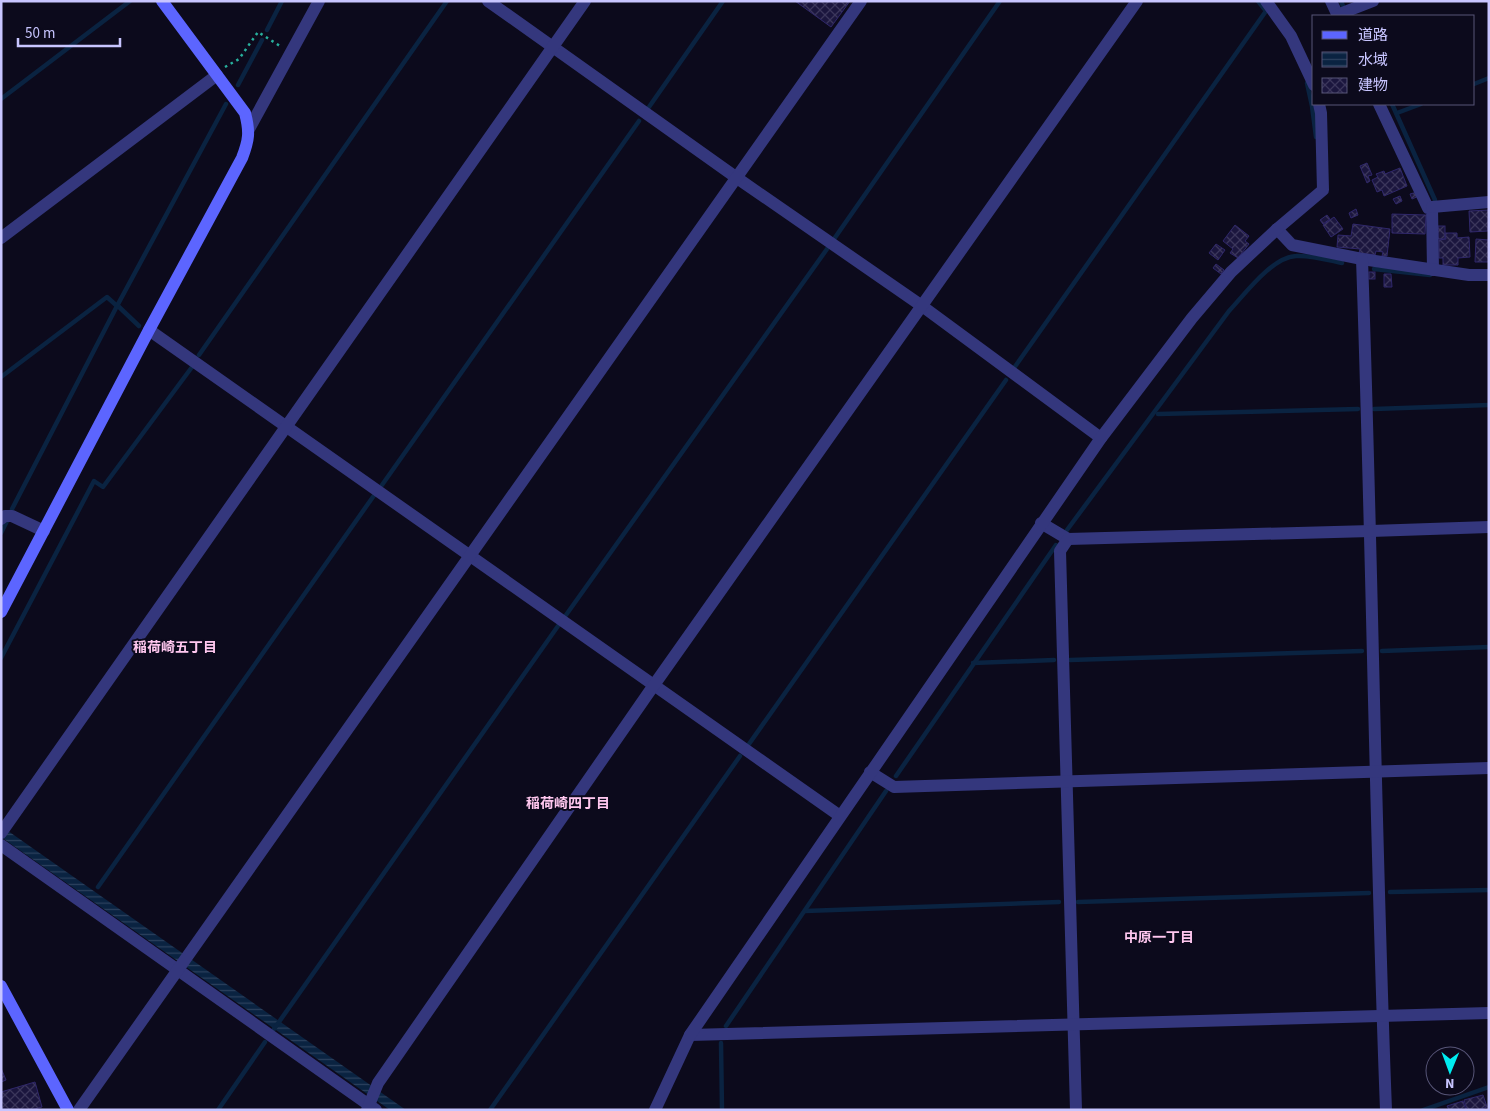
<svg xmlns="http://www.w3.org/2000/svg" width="1490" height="1111" font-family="'Source Sans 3','Noto Sans JP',sans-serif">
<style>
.water{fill:url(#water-rules)}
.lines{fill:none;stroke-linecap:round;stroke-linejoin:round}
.stream{stroke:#0a2341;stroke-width:4.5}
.building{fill:url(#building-cross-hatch);stroke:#2f276a}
.path{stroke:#28b09d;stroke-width:2.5;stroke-dasharray:2.5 4;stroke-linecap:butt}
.street{stroke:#34377d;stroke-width:12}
.secondary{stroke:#5c65ff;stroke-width:12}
.labels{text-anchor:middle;stroke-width:4;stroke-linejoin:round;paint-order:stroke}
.neighbourhood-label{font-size:14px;font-weight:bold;fill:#ffc7ef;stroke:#0c0a1c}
</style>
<defs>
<pattern id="water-rules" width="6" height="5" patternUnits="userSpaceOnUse" patternTransform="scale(1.25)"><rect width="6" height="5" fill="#0a2341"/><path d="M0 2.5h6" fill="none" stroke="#2c415e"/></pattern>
<pattern id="building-cross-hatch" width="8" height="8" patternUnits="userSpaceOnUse" patternTransform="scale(1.25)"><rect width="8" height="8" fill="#1b163e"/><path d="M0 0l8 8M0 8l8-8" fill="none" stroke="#3b365b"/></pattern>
</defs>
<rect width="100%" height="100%" fill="#0c0a1c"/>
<path class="water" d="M1 826 406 1110H390L1 837Z"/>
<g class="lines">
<g class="stream">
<path d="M1258 1 1266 11"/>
<path d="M1341 1 1343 6"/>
<path d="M267 30 282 1"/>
<path d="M1307 83 1312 106 1316 137"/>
<path d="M1474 84 1489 78"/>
<path d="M238 85 262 40"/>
<path d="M1 99 130 1"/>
<path d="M1392 104 1435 200"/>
<path d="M649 107 723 1"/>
<path d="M1397 113 1421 104"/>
<path d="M834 239 1000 1"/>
<path d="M1374 269 1430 275"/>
<path d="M117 305 139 326"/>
<path d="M199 355 447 1"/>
<path d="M1014 368 1266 11"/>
<path d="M1 377 107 297 117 306"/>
<path d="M1374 409 1489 405"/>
<path d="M1158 414 1358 409"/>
<path d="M382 485 639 121"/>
<path d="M12 509 117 306 226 104"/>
<path d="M1067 530 1229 311C1245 294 1272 257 1296 256 1311 255 1328 260 1342 263"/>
<path d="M1 533 7 521"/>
<path d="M566 615 827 249"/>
<path d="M1382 651 1489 647"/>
<path d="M1 658 94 481 103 487 192 367"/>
<path d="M1070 660 1362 651"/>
<path d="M973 663 1054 660"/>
<path d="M749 744 1006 380"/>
<path d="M896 776 1056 545"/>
<path d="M98 887 375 494"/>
<path d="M1390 892 1489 890"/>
<path d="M1078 902 1369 893"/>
<path d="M805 911 1059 902"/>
<path d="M726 1026 886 791"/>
<path d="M274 1029 558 626"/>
<path d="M721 1043 722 1110"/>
<path d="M218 1110 265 1042"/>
<path d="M490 1110 740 756"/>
<path d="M1423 1110 1489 1087"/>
</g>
</g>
<g class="building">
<path d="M795 1H850L831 27Z"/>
<path d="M1367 163 1372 175 1368 176 1370 181 1367 183 1360 166Z"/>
<path d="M1400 168 1407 186 1384 196 1382 190 1377 192 1372 180 1378 177 1376 174 1384 171 1385 174Z"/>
<path d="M1417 192 1419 196 1412 199 1410 194Z"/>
<path d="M1400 196 1402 201 1396 204 1393 199Z"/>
<path d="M1356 209 1358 215 1351 218 1349 213Z"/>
<path d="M1489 210 1488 231 1470 232 1469 211Z"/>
<path d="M1392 214 1426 215 1425 234 1392 233Z"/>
<path d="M1327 215 1330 219 1323 224 1320 220Z"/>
<path d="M1334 217 1343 229 1331 237 1323 225Z"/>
<path d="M1353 224 1390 229 1387 256H1382L1383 252 1376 251 1375 255 1359 253 1360 249 1337 247 1338 235 1351 236Z"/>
<path d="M1235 225 1249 236 1245 241 1249 244 1238 258 1230 253 1233 249 1223 241Z"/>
<rect x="1438" y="226" width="7" height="13"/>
<path d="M1445 233H1457V238L1469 237 1470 257 1458 258V265H1443V258H1439V240L1446 239Z"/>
<path d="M1476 239 1489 240V262H1475Z"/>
<path d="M1216 244 1225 250 1218 260 1209 253Z"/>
<path d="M1216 264 1224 270 1221 274 1213 268Z"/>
<rect x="1369" y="272" width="6" height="7"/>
<path d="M1384 274H1391L1392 287H1384Z"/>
<path d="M1 1068 6 1080 1 1082Z"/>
<path d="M35 1082 42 1107 31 1110H1V1092Z"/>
<path d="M1483 1095 1487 1107 1478 1110H1467L1464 1100Z"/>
<path d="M1463 1101 1466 1110H1449L1447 1106Z"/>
</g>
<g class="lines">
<path class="path" d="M225 67 239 59 258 32 280 46"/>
<g class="street">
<path d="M488 1 737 178 922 306 1101 438"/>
<path d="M1266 1 1291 36 1314 85"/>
<path d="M1331 1 1338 16"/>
<path d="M1337 15 1373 1"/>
<path d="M1379 104 1428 208 1432 207 1433 270"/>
<path d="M249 129 319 1"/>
<path d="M1432 207 1489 202"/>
<path d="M1277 229 1292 245 1362 259 1469 275H1489"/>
<path d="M1 238 217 75"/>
<path d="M1362 259C1372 543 1375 826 1386 1110"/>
<path d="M149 330 840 816"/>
<path d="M1 519 5 516H12L44 531"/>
<path d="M1041 523 1068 539 1371 531 1489 527"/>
<path d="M1068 539 1060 551 1076 1110"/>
<path d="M870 772 894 787 1489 768"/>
<path d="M1 833 585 1"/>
<path d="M1 845 376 1110"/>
<path d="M690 1035 1489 1013"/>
<path d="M79 1110 861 1"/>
<path d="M367 1110 378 1083 654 685 1137 1"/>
<path d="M655 1110 690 1035 1101 438 1192 318 1231 272 1277 229 1323 190 1321 113 1319 104"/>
</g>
<g class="secondary">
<path d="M1 612 149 330 242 158C249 140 250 132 245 113L162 1"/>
<path d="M1 986 68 1110"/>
</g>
</g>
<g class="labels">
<g class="neighbourhood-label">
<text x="175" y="652">稲荷崎五丁目</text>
<text x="568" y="808">稲荷崎四丁目</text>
<text x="1159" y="942">中原一丁目</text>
</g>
</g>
<rect width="1490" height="1111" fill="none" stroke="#c8c5ff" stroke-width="5"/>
<rect x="1312" y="15" width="162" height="90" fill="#0c0a1c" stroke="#575577"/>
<rect x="1322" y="31" width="25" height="8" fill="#5c65ff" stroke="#575577"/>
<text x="1358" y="40" font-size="15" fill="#c8c5ff">道路</text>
<rect x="1322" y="52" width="25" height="15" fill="url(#water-rules)" stroke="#575577"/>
<text x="1358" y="65" font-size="15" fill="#c8c5ff">水域</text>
<rect x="1322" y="78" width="25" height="15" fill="url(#building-cross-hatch)" stroke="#575577"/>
<text x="1358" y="90" font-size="15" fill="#c8c5ff">建物</text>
<g transform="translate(1450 1071) rotate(181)"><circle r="24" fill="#0c0a1c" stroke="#575577"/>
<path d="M0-4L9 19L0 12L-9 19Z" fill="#00ecf0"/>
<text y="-8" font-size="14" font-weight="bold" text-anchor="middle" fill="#c8c5ff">N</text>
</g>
<path d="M18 38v8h102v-8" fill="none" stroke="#c8c5ff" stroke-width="2.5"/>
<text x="25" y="38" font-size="15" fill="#c8c5ff" stroke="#0c0a1c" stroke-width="4" paint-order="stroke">50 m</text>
</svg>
